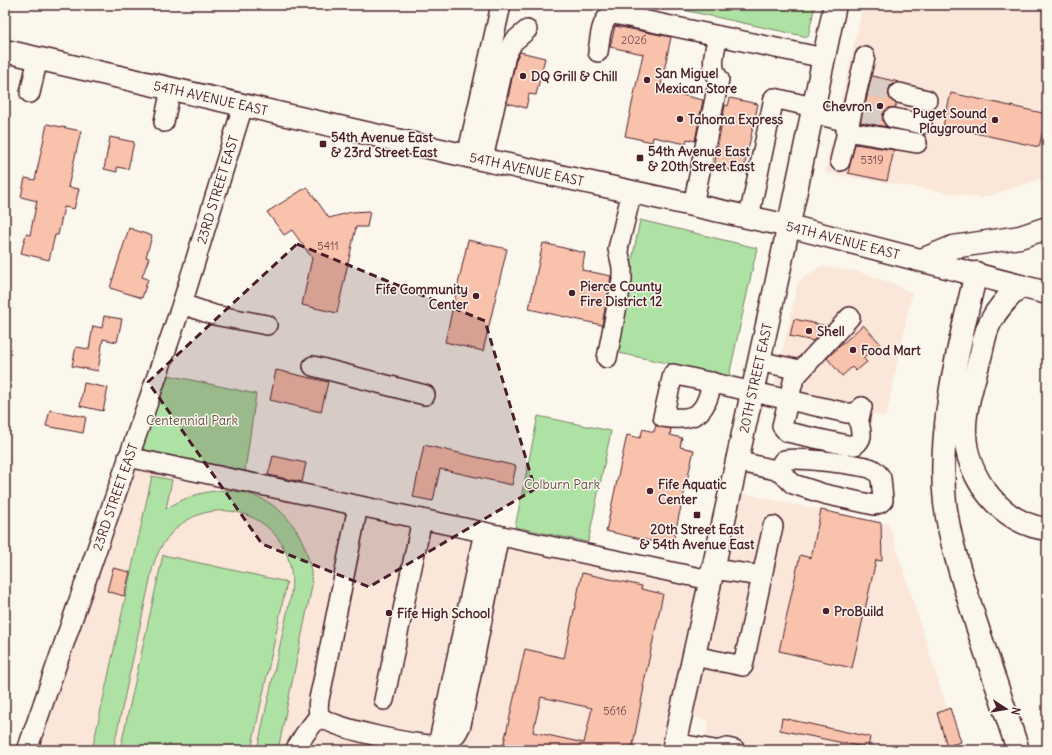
<svg xmlns="http://www.w3.org/2000/svg" width="1052" height="755" font-family="Delius,sans-serif">
<style>
.built{fill:#fae7d9}
.green{fill:#aee2a4;stroke:#7c8068}
.building{fill:#f9c2ad;stroke:#4a1f2b;fill-rule:evenodd}
.lines{fill:none;stroke-linecap:round;stroke-linejoin:round}
.minor-tunnel{stroke:#d8ccc5;stroke-width:19;stroke-dasharray:19 10;stroke-linecap:butt}
.minor-casing{stroke:#4a1f2b;stroke-width:22}
.major-casing{stroke:#4a1f2b;stroke-width:25}
.highway-casing{stroke:#4a1f2b;stroke-width:25}
.minor{stroke:#fbf7ec;stroke-width:19}
.major{stroke:#fbf7ec;stroke-width:22}
.highway{stroke:#fbf7ec;stroke-width:22}
.marked{fill:#4a1f2b;fill-opacity:0.2;stroke:#4a1f2b;stroke-width:3;stroke-dasharray:8 5;stroke-linejoin:round}
.poi-dot{fill:#4a1f2b;stroke:#fbf7ec;stroke-width:1.5}
.labels{text-anchor:middle;stroke-width:3;stroke-linejoin:round;paint-order:stroke}
.number-label{font-size:11px;fill:#76484c}
.poi-label{font-size:13px;font-weight:bold;fill:#4a1f2b;stroke:#fbf7ec;text-anchor:start}
.street-label{font-size:13px;fill:#4a1f2b;stroke:#fbf7ec}
.park-label{font-size:13px;fill:#635049;stroke:#fbf7ec}
</style>
<rect width="100%" height="100%" fill="#fbf7ec"/>
<filter id="ink" filterUnits="userSpaceOnUse"><feTurbulence type="fractalNoise" baseFrequency=".025" numOctaves="2"/><feDisplacementMap in="SourceGraphic" scale="8" xChannelSelector="R" yChannelSelector="G"/><feConvolveMatrix kernelMatrix="1 2 1 2 8 2 1 2 1" color-interpolation-filters="sRGB"/></filter>
<g filter="url(#ink)">
<g class="built">
<path d="M863 5H1047V177L982 198 825 173Z"/>
<path d="M821 266 860 272 897 285 912 293 886 417 773 392 798 282Z"/>
<path d="M128 457 710 580 730 491 889 524 960 750H703L709 721 680 715 673 750H27Z"/>
</g>
<g class="green">
<path d="M660 5H815L808 37Z"/>
<path d="M640 220 757 248 729 376 614 352Z"/>
<path d="M168 375 256 394 245 471 137 449Z"/>
<path d="M538 416 611 431 588 542 515 527Z"/>
<path d="M152 476 172 480 166 509C234 465 310 503 312 586L278 750H257L291 595C303 503 181 476 153 566L113 750H92Z"/>
<path d="M163 555 287 582 251 750H120Z"/>
</g>
<g class="building">
<path d="M615 26 671 37 660 90 703 100 695 141 687 139 686 144 653 137 652 142 625 136 643 54 610 47Z"/>
<path d="M520 52 545 58 536 95 529 94 526 108 507 103 516 59Z"/>
<path d="M872 76 899 82 891 85 888 90 889 96 896 104V107L889 108 882 115 883 122 887 127 861 122Z"/>
<path d="M951 93 1047 114 1039 147 943 126Z"/>
<path d="M730 98 758 104 743 173 714 167 725 105 728 106Z"/>
<path d="M47 124 81 131 68 187 79 189 74 209 64 207 58 235H55L49 260 21 253 26 234 30 235 37 201 21 197 25 178 35 180Z"/>
<path d="M110 137 134 142 128 169 117 167V172L104 169Z"/>
<path d="M855 144 894 150 887 181 848 173Z"/>
<path d="M307 187 329 218 351 212 370 211 367 227H356L337 313 302 305 312 258 292 230 284 235 267 212Z"/>
<path d="M129 228 152 236 146 257 149 258 142 277 148 279 142 298 110 288Z"/>
<path d="M468 240 507 249 483 351 445 342Z"/>
<path d="M543 243 585 253 582 270 611 276 602 325 529 309Z"/>
<path d="M104 316 122 319 117 342 103 339 98 371 72 366 76 347 89 349 93 326 102 328Z"/>
<path d="M794 319 827 326 813 341 790 336Z"/>
<path d="M863 325 880 343 863 358 867 362 856 371 852 367 842 376 827 358Z"/>
<path d="M276 370 328 382 321 412 270 400Z"/>
<path d="M84 383 108 388 103 411 80 406Z"/>
<path d="M50 410 86 417 83 433 46 426Z"/>
<path d="M656 425 671 429 670 435 682 438 680 447 694 450 672 546 606 531 627 435 640 438 643 429 654 432Z"/>
<path d="M424 445 516 466 512 485 440 469 433 501 413 497Z"/>
<path d="M273 456 306 463 302 482 268 475Z"/>
<path d="M821 510 881 523 882 561 876 560 852 668 779 651 800 555 811 558Z"/>
<path d="M113 568 130 572 124 596 107 591Z"/>
<path d="M582 573 642 586 641 589 663 594 643 687H644L632 750H515L503 747 525 649 564 658ZM541 697 592 708 584 743 533 732Z"/>
<path d="M950 708 961 742 947 746 937 713Z"/>
<path d="M782 718 870 737 868 748 780 730Z"/>
</g>
<g class="lines">
<g class="minor-tunnel">
<path d="M870 86 899 93"/>
<path d="M863 112 893 118"/>
</g>
<g class="minor-casing">
<g id="minor">
<path d="M598 52C600 41 600 17 614 14L824 58"/>
<path d="M30 93 38 58"/>
<path d="M899 93 927 100"/>
<path d="M812 113 848 122"/>
<path d="M893 118 922 124"/>
<path d="M164 122 171 89"/>
<path d="M846 131 917 143"/>
<path d="M467 156 501 5"/>
<path d="M483 159 506 55 513 42 527 30"/>
<path d="M840 161 865 57"/>
<path d="M693 205 719 79C709 67 715 50 718 36"/>
<path d="M749 217 774 98 813 107"/>
<path d="M182 304 214 315 267 325"/>
<path d="M850 317 794 378 782 426 787 432 847 445H855C865 437 860 431 859 421 859 416 861 412 862 407"/>
<path d="M607 358 622 280V267L618 249 632 191"/>
<path d="M758 361 800 370"/>
<path d="M313 366 425 395"/>
<path d="M712 382C706 414 696 422 663 417L673 374 847 413H856L862 407"/>
<path d="M128 457 710 580"/>
<path d="M736 461 780 471 793 484 824 494 874 505 880 503 883 500 881 478C879 475 876 471 872 469 865 465 791 456 784 460 781 463 780 467 780 471"/>
<path d="M358 506 322 686C320 694 316 708 320 716 325 727 429 749 443 745 452 742 457 734 461 725L499 535"/>
<path d="M713 569 762 576 773 526"/>
<path d="M694 656 743 666 762 576"/>
<path d="M384 700 422 519"/>
<path d="M674 743 715 750"/>
<path d="M438 745 484 532"/>
<path id="s1" d="M27 750 182 304 243 106"/>
<path d="M295 750 305 734 319 716"/>
<path d="M720 750 727 748 735 750"/>
</g>
</g>
<g class="major-casing">
<g id="major">
<path id="s2" d="M5 51 467 156 789 226 1047 293"/>
<path id="s3" d="M673 750 781 262 835 5"/>
</g>
</g>
<g class="highway-casing">
<g id="highway">
<path d="M924 259 953 247 1020 237 1047 228"/>
<path d="M976 273C959 345 937 429 945 503 950 544 964 584 976 623 990 666 1004 708 1018 750"/>
<path d="M1020 286C1009 297 998 307 991 321 984 332 983 349 979 361 973 384 964 409 965 433 966 477 1001 524 1047 529"/>
</g>
</g>
<use href="#minor" class="minor"/>
<use href="#major" class="major"/>
<use href="#highway" class="highway"/>
</g>
</g>
<path class="marked" d="M297 244 485 321 535 489 369 587 262 544 148 382Z"/>
<g class="poi-dot">
<circle cx="523" cy="76" r="4"/>
<circle cx="647" cy="80" r="4"/>
<circle cx="880" cy="106" r="4"/>
<circle cx="680" cy="119" r="4"/>
<circle cx="995" cy="120" r="4"/>
<rect x="319" y="140" width="8" height="8" rx="2"/>
<rect x="636" y="154" width="8" height="8" rx="2"/>
<circle cx="572" cy="293" r="4"/>
<circle cx="476" cy="296" r="4"/>
<circle cx="809" cy="331" r="4"/>
<circle cx="853" cy="350" r="4"/>
<circle cx="650" cy="491" r="4"/>
<rect x="693" y="511" width="8" height="8" rx="2"/>
<circle cx="826" cy="611" r="4"/>
<circle cx="389" cy="613" r="4"/>
</g>
<g class="labels">
<g class="number-label">
<text x="634" y="44">2026</text>
<text x="872" y="164">5319</text>
<text x="328" y="250">5411</text>
<text x="615" y="715">5616</text>
</g>
<g class="poi-label">
<text x="655" y="78">San Miguel<tspan x="655" dy="15">Mexican Store</tspan></text>
<text x="531" y="81">DQ Grill &amp; Chill</text>
<text x="872" y="111" text-anchor="end">Chevron</text>
<text x="987" y="118" text-anchor="end">Puget Sound<tspan x="987" dy="15">Playground</tspan></text>
<text x="688" y="124">Tahoma Express</text>
<text x="331" y="142">54th Avenue East<tspan x="331" dy="15">&amp; 23rd Street East</tspan></text>
<text x="648" y="156">54th Avenue East<tspan x="648" dy="15">&amp; 20th Street East</tspan></text>
<text x="580" y="291">Pierce County<tspan x="580" dy="15">Fire District 12</tspan></text>
<text x="468" y="294" text-anchor="end">Fife Community<tspan x="468" dy="15">Center</tspan></text>
<text x="817" y="336">Shell</text>
<text x="861" y="355">Food Mart</text>
<text x="658" y="489">Fife Aquatic<tspan x="658" dy="15">Center</tspan></text>
<text x="697" y="534" text-anchor="middle">20th Street East<tspan x="697" dy="15">&amp; 54th Avenue East</tspan></text>
<text x="834" y="616">ProBuild</text>
<text x="397" y="618">Fife High School</text>
</g>
<g class="street-label">
<text dy="5" stroke="none"><textPath href="#s2" startOffset="211">54TH AVENUE EAST</textPath></text>
<text dy="5" stroke="none"><textPath href="#s2" startOffset="535">54TH AVENUE EAST</textPath></text>
<text dy="5" stroke="none"><textPath href="#s1" startOffset="592">23RD STREET EAST</textPath></text>
<text dy="5" stroke="none"><textPath href="#s2" startOffset="859">54TH AVENUE EAST</textPath></text>
<text dy="5" stroke="none"><textPath href="#s3" startOffset="381">20TH STREET EAST</textPath></text>
<text dy="5" stroke="none"><textPath href="#s1" startOffset="268">23RD STREET EAST</textPath></text>
</g>
<g class="park-label">
<text x="192" y="425">Centennial Park</text>
<text x="562" y="489">Colburn Park</text>
</g>
</g>
<rect width="1052" height="755" fill="none" stroke="#fbf7ec" stroke-width="20"/>
<rect x="10" y="10" width="1032" height="735" fill="none" stroke="#4a1f2b" stroke-width="1.5" filter="url(#ink)"/>
<g transform="translate(1006 709) rotate(102)" stroke="#fbf7ec" stroke-width="3" paint-order="stroke">
<path d="M0-3L7 15L0 10L-7 15Z" fill="#4a1f2b"/>
<text y="-6" font-size="11" font-weight="bold" text-anchor="middle" fill="#4a1f2b">N</text>
</g>
</svg>
